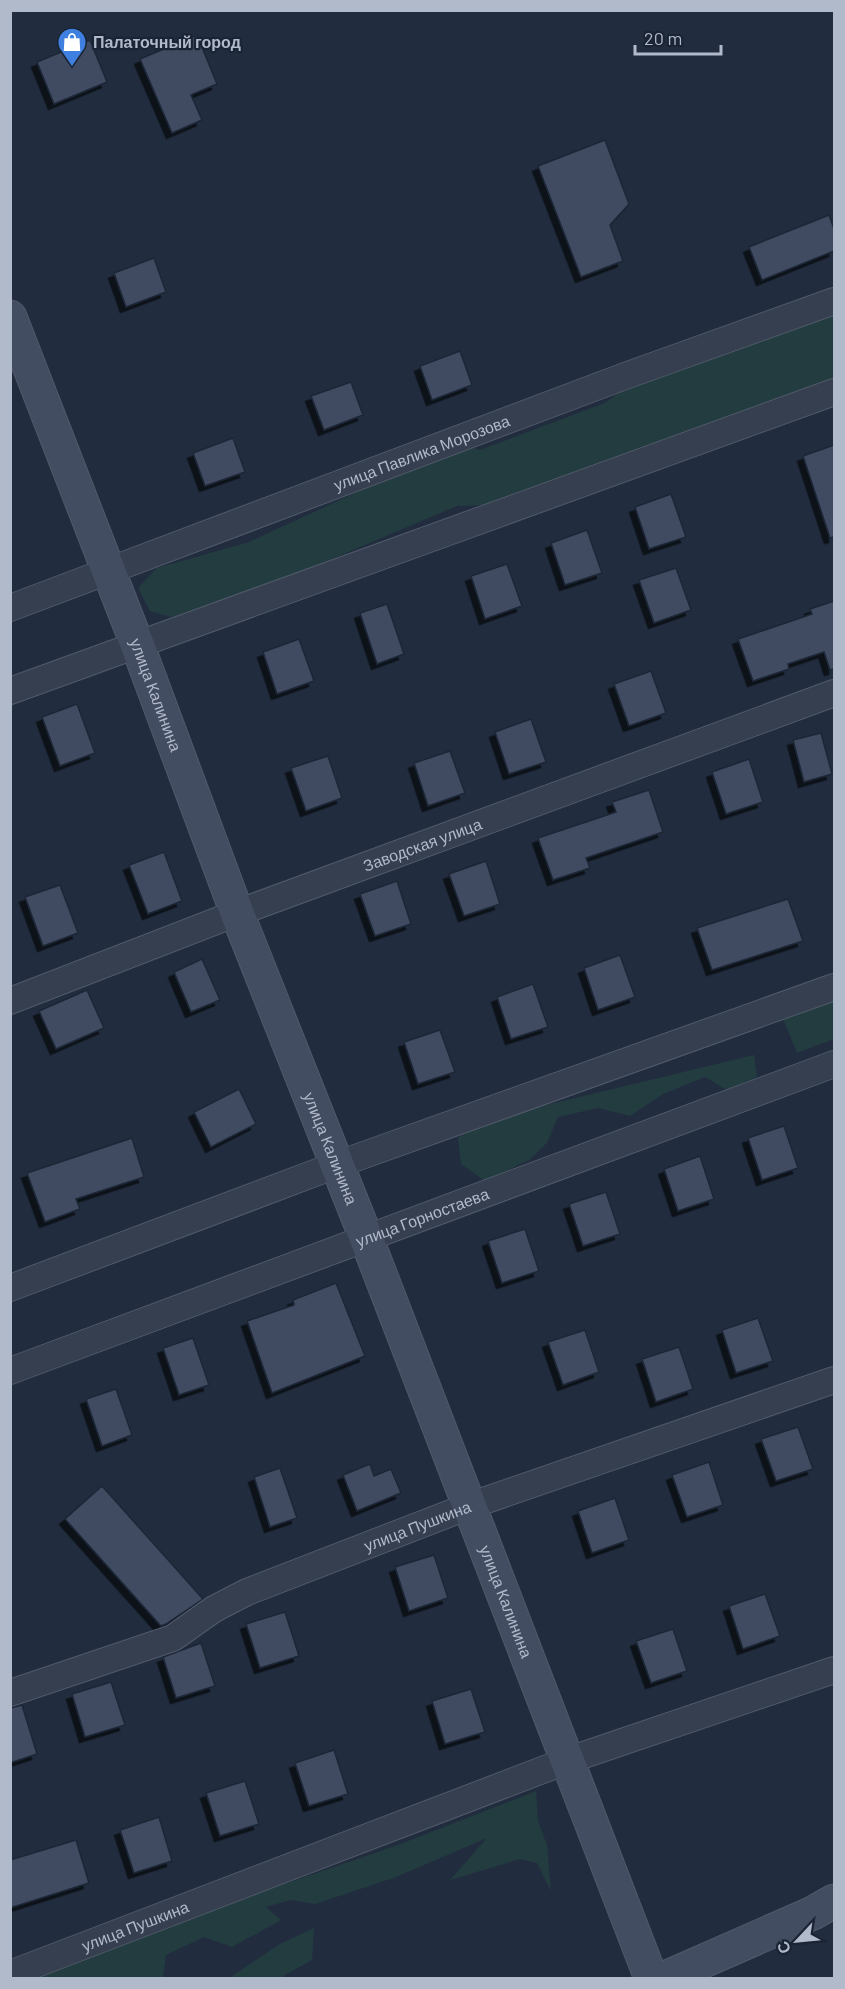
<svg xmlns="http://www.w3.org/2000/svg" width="845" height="1989" font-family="Barlow,sans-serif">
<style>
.green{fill:#233c40}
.building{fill:#3f4c62;stroke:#1c2636;stroke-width:1.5;filter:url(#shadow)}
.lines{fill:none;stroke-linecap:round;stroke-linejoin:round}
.street-casing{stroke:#505a6a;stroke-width:28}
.secondary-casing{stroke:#505a6a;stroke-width:35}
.street{stroke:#353f4f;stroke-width:26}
.secondary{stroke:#434d62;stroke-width:33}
.labels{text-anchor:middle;stroke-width:4.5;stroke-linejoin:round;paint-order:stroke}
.poi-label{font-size:16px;font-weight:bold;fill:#b1baca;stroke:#1a2434;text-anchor:start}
.street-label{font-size:16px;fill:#b1baca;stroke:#1a2434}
</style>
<defs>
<filter id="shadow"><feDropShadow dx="-5.5" dy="5.5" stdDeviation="0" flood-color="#0009"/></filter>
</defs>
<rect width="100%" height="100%" fill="#212d3f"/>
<g class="green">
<path d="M834 312V385L486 505 457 506 287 578 171 617 150 611 138 588 157 568 249 542 461 444 480 450 607 402 624 388Z"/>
<path d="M834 998V1039L797 1053 782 1016Z"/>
<path d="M754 1055 757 1077 727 1090 705 1077 663 1094 630 1116 598 1108 558 1117 547 1143 529 1160 485 1181 461 1164 458 1137 509 1114Z"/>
<path d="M536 1791 538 1821 547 1845 551 1891 537 1863 520 1859 450 1880 487 1838 396 1877 315 1904 290 1900 266 1907 281 1920 232 1947 204 1937 166 1955 163 1978H27L104 1946 398 1845Z"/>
<path d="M314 1928 312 1960 280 1978H229L280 1944Z"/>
</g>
<g class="building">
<path d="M197 35 217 84 191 95 202 120 172 133 140 59Z"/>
<path d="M90 40 107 82 54 104 37 62Z"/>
<path d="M605 140 629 204 610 225 623 261 581 277 538 166Z"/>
<path d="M829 215 834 229V251L762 280 749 247Z"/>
<path d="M154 258 166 292 126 307 114 273Z"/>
<path d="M460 351 472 385 432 400 420 366Z"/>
<path d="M351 382 363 415 324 430 311 396Z"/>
<path d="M233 438 245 472 205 486 193 453Z"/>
<path d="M834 445V537L830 538 803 456Z"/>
<path d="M671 494 686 537 649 549 635 507Z"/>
<path d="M587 530 602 573 565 585 551 543Z"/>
<path d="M507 564 522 606 485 619 471 576Z"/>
<path d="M676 568 691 610 654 623 639 580Z"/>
<path d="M834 601V669L830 670 824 652 788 664 789 669 753 681 738 639 812 614 810 609Z"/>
<path d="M387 604 404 654 377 664 360 613Z"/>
<path d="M299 639 314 681 277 694 263 652Z"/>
<path d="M651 671 666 713 629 726 614 684Z"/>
<path d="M77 704 95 753 60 766 42 717Z"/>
<path d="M531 719 546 762 509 774 495 732Z"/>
<path d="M821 733 832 774 804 782 793 740Z"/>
<path d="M450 751 465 793 428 806 414 763Z"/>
<path d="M328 756 342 798 306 811 291 768Z"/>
<path d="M749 759 763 802 726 814 712 772Z"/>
<path d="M649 790 663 832 586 858 590 868 553 880 538 838 616 812 612 802Z"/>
<path d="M164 852 182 901 148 914 129 865Z"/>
<path d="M486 861 500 904 464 916 449 874Z"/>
<path d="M397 881 411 924 375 936 360 894Z"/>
<path d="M60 885 78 933 43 946 25 897Z"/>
<path d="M788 899 803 941 712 970 697 928Z"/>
<path d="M620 955 635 997 598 1010 584 968Z"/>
<path d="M202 959 220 1000 191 1012 174 972Z"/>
<path d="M533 984 548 1027 511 1039 497 997Z"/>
<path d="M87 990 104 1028 56 1049 39 1011Z"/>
<path d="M440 1030 455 1072 418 1084 404 1042Z"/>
<path d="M239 1089 256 1124 211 1147 194 1112Z"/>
<path d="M784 1126 798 1168 762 1180 748 1138Z"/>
<path d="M132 1138 144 1177 76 1199 80 1209 45 1222 27 1173Z"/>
<path d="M700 1156 714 1199 678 1211 664 1169Z"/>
<path d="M606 1192 620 1234 583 1246 569 1204Z"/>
<path d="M525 1229 539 1271 502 1283 488 1241Z"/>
<path d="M336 1283 365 1356 272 1393 247 1321 294 1305 293 1300Z"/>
<path d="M758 1318 773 1361 736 1373 722 1330Z"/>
<path d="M585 1330 599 1372 563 1385 548 1342Z"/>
<path d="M193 1338 209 1385 179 1395 163 1348Z"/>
<path d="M679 1347 693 1389 656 1402 642 1359Z"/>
<path d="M116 1389 132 1435 102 1446 86 1399Z"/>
<path d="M798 1427 813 1469 776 1481 761 1439Z"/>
<path d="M709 1462 723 1505 687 1517 672 1475Z"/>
<path d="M370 1464 374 1476 391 1469 401 1493 357 1511 343 1475Z"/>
<path d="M280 1468 297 1518 270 1527 254 1477Z"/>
<path d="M102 1486 203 1599 166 1624 161 1626 65 1519Z"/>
<path d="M615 1498 629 1540 592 1553 578 1511Z"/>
<path d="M434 1555 448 1598 409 1611 395 1567Z"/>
<path d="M765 1594 780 1636 743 1649 729 1606Z"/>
<path d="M285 1612 299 1656 260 1668 246 1624Z"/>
<path d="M673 1629 687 1671 651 1683 636 1641Z"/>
<path d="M201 1643 215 1686 176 1698 163 1657Z"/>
<path d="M111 1682 125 1725 85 1737 72 1694Z"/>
<path d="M471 1689 485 1732 445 1744 432 1701Z"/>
<path d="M22 1705 37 1754 10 1763V1708Z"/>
<path d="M334 1750 348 1794 309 1806 295 1763Z"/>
<path d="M245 1781 259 1824 220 1836 206 1793Z"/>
<path d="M159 1817 172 1861 134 1873 120 1830Z"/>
<path d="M76 1840 89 1883 10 1908V1860Z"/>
</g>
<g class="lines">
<g class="street-casing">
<g id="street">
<path id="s1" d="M10 608 625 376 834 301"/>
<path d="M10 691 834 392"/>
<path id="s2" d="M10 1001 237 913 834 693"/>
<path d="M10 1288 336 1165 834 987"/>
<path id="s3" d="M10 1371 834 1064"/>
<path id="s4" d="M10 1693 173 1638 214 1609 247 1592 469 1506 834 1380"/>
<path id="s5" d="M10 1974 566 1761 834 1670"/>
</g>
</g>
<g class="secondary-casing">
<g id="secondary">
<path id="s6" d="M10 317 137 644 237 913 367 1240 651 1978"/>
<path d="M665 1978 813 1913 834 1901"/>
</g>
</g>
<use href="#street" class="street"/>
<use href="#secondary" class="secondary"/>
</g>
<defs>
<g id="shop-pin" transform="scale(1.5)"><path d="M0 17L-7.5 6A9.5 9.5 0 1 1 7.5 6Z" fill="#3f7fe0" stroke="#1a2434"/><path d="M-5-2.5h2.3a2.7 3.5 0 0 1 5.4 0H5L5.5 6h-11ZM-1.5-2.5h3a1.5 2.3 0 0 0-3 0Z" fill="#fff"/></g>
</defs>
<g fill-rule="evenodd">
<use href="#shop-pin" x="72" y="42"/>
</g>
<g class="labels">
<g class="poi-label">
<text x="93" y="48">Палаточный город</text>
</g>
<g class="street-label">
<text dy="6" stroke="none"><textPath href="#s1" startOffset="440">улица Павлика Морозова</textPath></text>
<text dy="6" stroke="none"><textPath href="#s6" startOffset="405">улица Калинина</textPath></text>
<text dy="6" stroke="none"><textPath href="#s2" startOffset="441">Заводская улица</textPath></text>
<text dy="6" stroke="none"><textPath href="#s6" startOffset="891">улица Калинина</textPath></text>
<text dy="6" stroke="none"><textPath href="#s3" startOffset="440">улица Горностаева</textPath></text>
<text dy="6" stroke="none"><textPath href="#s4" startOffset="442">улица Пушкина</textPath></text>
<text dy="6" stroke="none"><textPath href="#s6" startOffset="1377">улица Калинина</textPath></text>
<text dy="6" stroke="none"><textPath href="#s5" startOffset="134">улица Пушкина</textPath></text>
</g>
</g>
<rect width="845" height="1989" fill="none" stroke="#b1baca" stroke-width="24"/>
<g transform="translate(797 1941) rotate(244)" stroke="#1a2434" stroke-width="4.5" paint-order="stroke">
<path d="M0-4.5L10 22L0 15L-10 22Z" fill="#b1baca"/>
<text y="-9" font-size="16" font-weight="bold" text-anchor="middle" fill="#b1baca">С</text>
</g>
<path d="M635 45v9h86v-9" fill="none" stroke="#b1baca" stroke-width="3"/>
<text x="644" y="45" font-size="18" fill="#b1baca" stroke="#1a2434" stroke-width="4.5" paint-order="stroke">20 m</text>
</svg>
